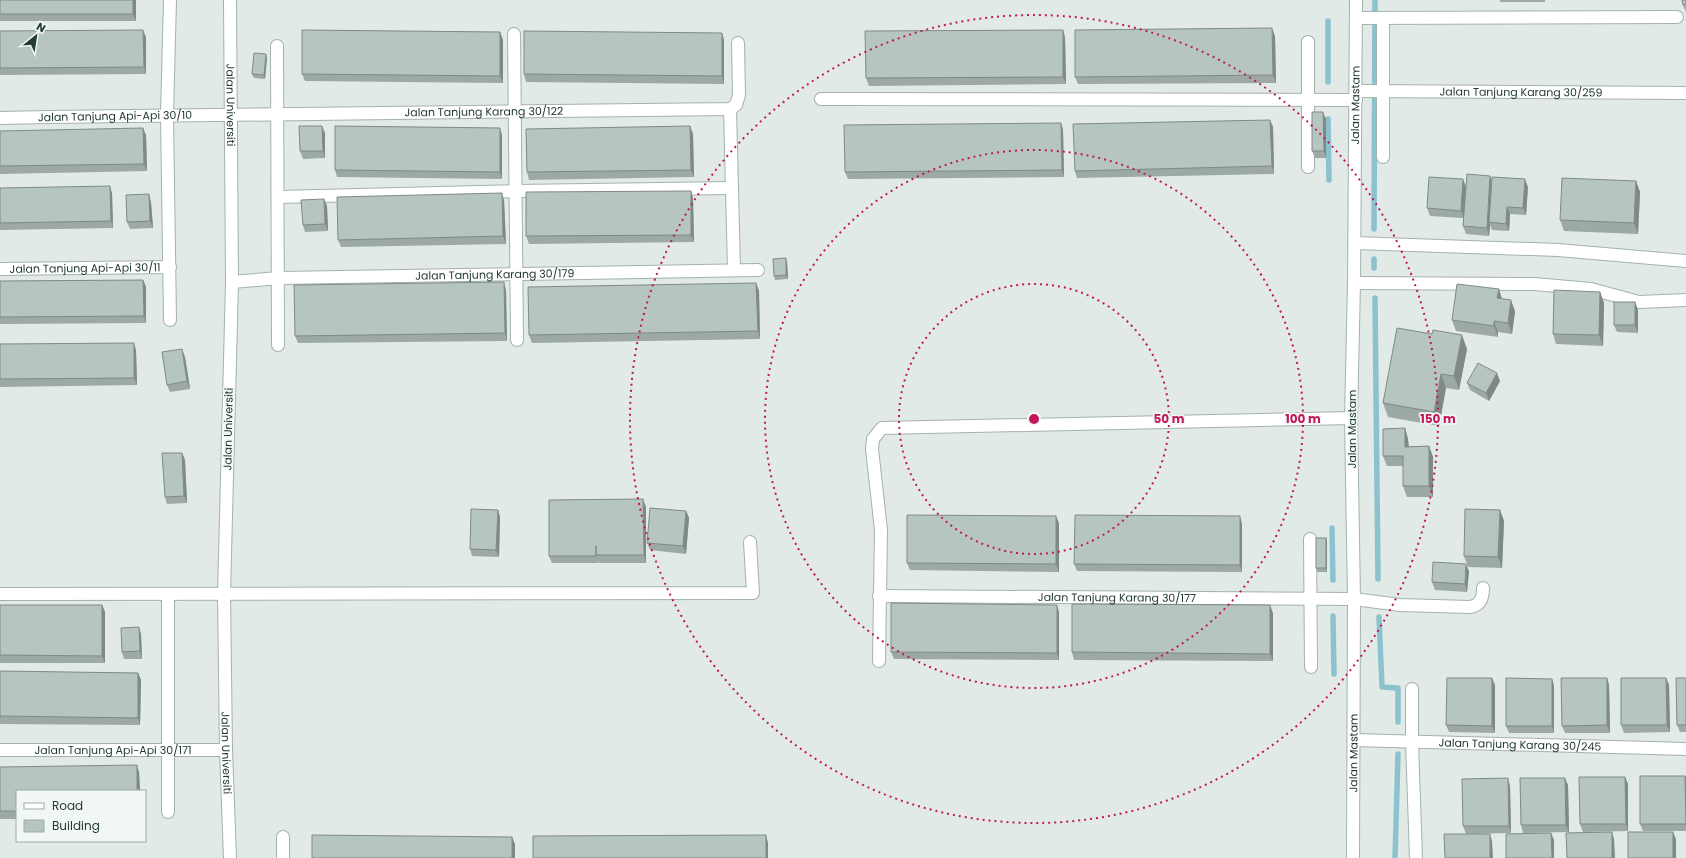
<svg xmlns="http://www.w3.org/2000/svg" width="1686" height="858" font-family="Poppins,sans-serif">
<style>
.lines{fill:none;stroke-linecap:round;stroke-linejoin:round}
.stream{stroke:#8bc2cd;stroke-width:5.5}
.minor-casing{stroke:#a4b2ad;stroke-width:14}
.minor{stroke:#fff;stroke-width:12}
.wall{fill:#9da9a4}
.shaded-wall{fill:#7f8a86}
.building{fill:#b6c5bf;stroke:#7f8a86}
.ring{fill:none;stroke:#c2185b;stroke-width:2;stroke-dasharray:2 4}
.labels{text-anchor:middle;stroke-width:3.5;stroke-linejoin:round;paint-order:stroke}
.street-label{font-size:11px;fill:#223a34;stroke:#f1f7f4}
.centre{fill:#c2185b;stroke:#f1f7f4;stroke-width:2}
.ring-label{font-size:12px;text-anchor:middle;font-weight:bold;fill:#c2185b;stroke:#f1f7f4;stroke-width:3.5;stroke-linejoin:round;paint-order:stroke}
</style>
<rect width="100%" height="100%" fill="#e1eae6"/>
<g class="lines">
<g class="stream">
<path d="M1328 21V82"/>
<path d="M1328 119 1329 180"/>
<path d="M1374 229 1375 0"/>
<path d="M1374 268V259"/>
<path d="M1375 298 1378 579"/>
<path d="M1332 528 1333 580"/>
<path d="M1333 616 1334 674"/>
<path d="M1379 617 1382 687 1398 688V722"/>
<path d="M1395 858 1398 754"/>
</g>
<g class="minor-casing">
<g id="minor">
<path d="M170 0 167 115 170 320"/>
<path id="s1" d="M230 0 232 282 224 594 226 750 230 858"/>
<path d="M1356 18 1677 17"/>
<path d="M514 34 517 340"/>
<path d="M1308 42V167"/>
<path d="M277 46 278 345"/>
<path id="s2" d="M1356 91 1686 93"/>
<path d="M821 99 1356 100"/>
<path d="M730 109 734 270"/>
<path id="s3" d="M0 118C243 113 486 112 730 109L736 105 739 95 738 43"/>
<path d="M1383 157V26"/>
<path d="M278 197 516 191 731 188"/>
<path d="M1355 243 1558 250 1686 261"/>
<path id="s4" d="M0 269 170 267"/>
<path id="s5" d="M232 282 279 278 758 270"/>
<path d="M1354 283 1534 284 1591 289 1639 302 1686 300"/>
<path d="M1310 539 1311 667"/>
<path d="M0 594 753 593 750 542"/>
<path d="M168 594V812"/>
<path id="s6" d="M879 596 1354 599 1400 605 1469 607C1480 606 1483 598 1483 588"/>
<path d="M879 661 881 530 872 449 873 439 882 428 1351 418"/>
<path d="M1412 689V742L1416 858"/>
<path id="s7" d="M1354 740 1686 749"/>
<path id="s8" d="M0 750H226"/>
<path d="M283 837V858"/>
<path id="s9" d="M1353 858 1354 599 1351 418 1354 283 1356 0"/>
</g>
</g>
<use href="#minor" class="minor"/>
</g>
<g class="wall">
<rect x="0" y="0" width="136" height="21"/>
<rect x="1500" y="0" width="45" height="2"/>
<path d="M1686 0V12L1683 5Z"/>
<path d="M0 31 146 37V74L0 75Z"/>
<path d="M500 32 503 40V83L305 81 302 74Z"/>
<path d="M1275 36 1276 83 1078 84 1075 77Z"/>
<path d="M1065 37 1066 84 869 86 866 78Z"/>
<path d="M724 40V84L526 82 524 74Z"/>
<path d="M267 58 265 79 254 78 252 74Z"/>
<path d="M1326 119V158H1315L1312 151Z"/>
<path d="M1270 120 1273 127 1274 174 1077 178 1075 171Z"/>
<path d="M1061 123 1063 130 1064 177 848 179 845 172Z"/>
<path d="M690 126 693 134 694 177 529 180 527 172Z"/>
<path d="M0 131 146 135 147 171 0 174Z"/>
<path d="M325 133V158L303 159 300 151Z"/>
<path d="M502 135V179L337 177 335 170Z"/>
<path d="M1492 180 1528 187 1526 215 1510 214 1509 231 1492 230 1490 225 1489 236 1466 234 1463 226V218L1430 216 1427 208 1466 186Z"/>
<path d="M1636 181 1640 192 1638 234 1564 231 1560 220Z"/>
<path d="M0 188 112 193 113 228 0 230Z"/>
<path d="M691 191 693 198 694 242 529 244 526 236Z"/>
<path d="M324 199 327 206 328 231 305 232 303 225Z"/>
<path d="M504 200 506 244 341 247 338 240Z"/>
<path d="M151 202 153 228 130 229 127 222Z"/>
<path d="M787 262 788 279 775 280 774 276Z"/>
<path d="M143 280 146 287V323L0 324V281Z"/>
<path d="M756 283 759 291 760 339 532 343 529 335Z"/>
<path d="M1499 289 1502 299 1515 311 1512 334 1498 332V337L1456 331 1452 320Z"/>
<path d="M506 290 507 341 298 343 295 336Z"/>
<path d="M1600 292 1604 303 1603 346 1556 344 1553 334Z"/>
<path d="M1635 302 1638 310V333L1617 332 1614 325Z"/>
<path d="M0 344 136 350 137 385 0 387Z"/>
<path d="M1467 349 1459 390 1446 388 1439 426 1388 417 1383 403Z"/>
<path d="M185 357 190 389 170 392 167 385Z"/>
<path d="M1500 381 1489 401 1470 390 1467 383Z"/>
<path d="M1405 428 1408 439 1409 447 1429 446 1433 457V497H1407L1403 486V466H1387L1383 456Z"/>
<path d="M182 453 185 460 187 503 167 504 165 497Z"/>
<path d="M646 507V563H599L598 561V563H552L549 556Z"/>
<path d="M498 510 500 517 499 557 472 556 470 549Z"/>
<path d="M1500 510 1504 521 1502 568 1468 567 1464 556Z"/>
<path d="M686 511 689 518 686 554 650 550 647 543Z"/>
<path d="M1059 523V572L910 570 907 563Z"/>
<path d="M1242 524V572L1077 571 1074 564Z"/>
<path d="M1326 538 1327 541V572H1317L1316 568Z"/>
<path d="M1469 571 1467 592 1435 590 1432 582Z"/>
<path d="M0 605H102L105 612V663H0Z"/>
<path d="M1059 612V660L894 659 891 652Z"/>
<path d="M1273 613V661L1074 660 1072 652Z"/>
<path d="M141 634 142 659H124L122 652Z"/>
<path d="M0 671 138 673 141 680 140 725 0 724Z"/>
<path d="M1607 678 1609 685 1610 733H1565L1562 726Z"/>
<path d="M1666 678 1669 685 1670 732 1624 733 1621 725Z"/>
<path d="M1686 678V732H1680L1677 725Z"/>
<path d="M1552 679 1554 686V733H1509L1506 726Z"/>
<path d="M1495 685V733L1449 732 1446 725Z"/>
<path d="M0 767 139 772 140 791H17V819H0Z"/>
<path d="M1685 776 1686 778V831H1643L1640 824Z"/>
<path d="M1625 777 1628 784V831L1583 832 1580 824Z"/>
<path d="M1568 785 1569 832 1523 833 1521 825Z"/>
<path d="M1510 786 1511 833 1466 834 1463 826Z"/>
</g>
<g class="shaded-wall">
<path d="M133 0H136V21L133 14Z"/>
<path d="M1272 28 1275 36 1276 83 1273 75Z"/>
<path d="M143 30 146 37V74L144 67Z"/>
<path d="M1063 30 1065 37 1066 84 1063 77Z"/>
<path d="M500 32 503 40V83L500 76Z"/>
<path d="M722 33 724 40V84L722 76Z"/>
<path d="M266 54 267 58 265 79 264 75Z"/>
<path d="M1323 112 1326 119V158L1324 151Z"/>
<path d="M1270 120 1273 127 1274 174 1272 166Z"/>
<path d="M1061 123 1063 130 1064 177 1062 170Z"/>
<path d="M322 126 325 133V158L323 151Z"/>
<path d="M690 126 693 134 694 177 691 170Z"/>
<path d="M143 128 146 135 147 171 144 164Z"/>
<path d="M500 128 502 135V179L500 172Z"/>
<path d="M1490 176 1493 183 1489 222 1490 225 1489 236 1487 228Z"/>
<path d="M1463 179 1466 187 1464 218 1461 211Z"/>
<path d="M1525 179 1528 187 1526 215 1523 208Z"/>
<path d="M1636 181 1640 192 1638 234 1634 223Z"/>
<path d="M110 186 112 193 113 228 111 221Z"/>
<path d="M691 191 693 198 694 242 691 235Z"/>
<path d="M502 193 504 200 506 244 503 236Z"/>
<path d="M149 194 151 202 153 228 150 221Z"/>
<path d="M324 199 327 206 328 231 325 224Z"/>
<path d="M1507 207 1510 214 1509 231 1506 224Z"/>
<path d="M786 258 787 262 788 279 786 275Z"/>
<path d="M143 280 146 287V323L144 316Z"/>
<path d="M504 282 506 290 507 341 505 333Z"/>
<path d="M756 283 759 291 760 339 758 331Z"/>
<path d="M1499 289 1502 300 1497 298Z"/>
<path d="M1600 292 1604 303 1603 346 1599 335Z"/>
<path d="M1511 300 1515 311 1512 334 1508 323Z"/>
<path d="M1635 302 1638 310V333L1635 325Z"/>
<path d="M1494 321 1498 332V337L1494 326Z"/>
<path d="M1462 335 1467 349 1459 390 1454 376Z"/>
<path d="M134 343 136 350 137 385 134 378Z"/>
<path d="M182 349 185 357 190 389 187 381Z"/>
<path d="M1497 373 1500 381 1489 401 1486 393Z"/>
<path d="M1441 374 1446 388 1439 426 1434 412Z"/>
<path d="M1405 428 1408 439 1409 457 1405 447Z"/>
<path d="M1429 446 1433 457V497L1429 486Z"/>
<path d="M182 453 185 460 187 503 184 496Z"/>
<path d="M643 499 646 507V563L644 555Z"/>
<path d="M498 510 500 517 499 557 496 550Z"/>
<path d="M1500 510 1504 521 1502 568 1498 557Z"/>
<path d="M686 511 689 518 686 554 683 546Z"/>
<path d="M1056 516 1059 523V572L1056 564Z"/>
<path d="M1240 516 1242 524V572L1240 565Z"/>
<path d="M1326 538 1327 541V572L1326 568Z"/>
<path d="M1466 564 1469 571 1467 592 1465 584Z"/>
<path d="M102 605 105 612V663L102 656Z"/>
<path d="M1057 605 1059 612V660L1057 653Z"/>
<path d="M1270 605 1273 613V661L1270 654Z"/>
<path d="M139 627 141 634 142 659 140 651Z"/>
<path d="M138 673 141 680 140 725 138 718Z"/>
<path d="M1492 678 1495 685V733L1492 726Z"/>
<path d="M1607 678 1609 685 1610 733 1607 725Z"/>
<path d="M1666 678 1669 685 1670 732 1667 725Z"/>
<path d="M1552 679 1554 686V733L1552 726Z"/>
<path d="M137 765 139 772 140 791H137Z"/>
<path d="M1685 776 1686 778V824Z"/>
<path d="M1625 777 1628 784V831L1626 824Z"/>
<path d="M1508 778 1510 786 1511 833 1509 826Z"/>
<path d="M1565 778 1568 785 1569 832 1566 825Z"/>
<path d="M1612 832 1614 839 1615 858H1612Z"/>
<path d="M1673 832 1676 839V858H1673Z"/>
<path d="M1551 833 1554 840V858H1552Z"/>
<path d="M1490 834 1492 841 1493 858H1490Z"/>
<path d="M766 835 768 843V858H766Z"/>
<path d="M512 837 515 844V858H512Z"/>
</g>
<g class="building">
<rect x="0" y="0" width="133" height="14"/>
<path d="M1682 0H1686V4L1683 5Z"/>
<path d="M1272 28 1273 75 1075 77V30Z"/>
<path d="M143 30 144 67 0 68V31Z"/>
<path d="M302 30 500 32V76L302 74Z"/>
<path d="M1063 30V77L866 78 865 31Z"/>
<path d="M524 31 722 33V76L524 74Z"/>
<path d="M254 53 266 54 264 75 252 74Z"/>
<path d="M1312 112H1323L1324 151H1312Z"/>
<path d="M1270 120 1272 166 1075 171 1073 124Z"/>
<path d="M1061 123 1062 170 845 172 844 125Z"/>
<path d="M299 126H322L323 151H300Z"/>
<path d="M335 126 500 128V172L335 170Z"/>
<path d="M690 126 691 170 527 172 526 129Z"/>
<path d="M143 128 144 164 0 166V131Z"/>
<path d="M1467 174 1490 176 1487 228 1463 226Z"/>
<path d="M1429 177 1463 179 1461 211 1427 208Z"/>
<path d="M1492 177 1525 179 1523 208 1507 207 1506 224 1489 222Z"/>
<path d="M1562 178 1636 181 1634 223 1560 220Z"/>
<path d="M110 186 111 221 0 223V188Z"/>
<path d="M691 191V235L526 236V192Z"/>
<path d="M502 193 503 236 338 240 337 197Z"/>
<path d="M149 194 150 221 127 222 126 195Z"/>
<path d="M324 199 325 224 303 225 301 200Z"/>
<path d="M786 258V275L774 276 773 259Z"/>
<path d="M143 280 144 316 0 317V281Z"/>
<path d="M504 282 505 333 295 336 294 285Z"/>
<path d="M756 283 758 331 529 335 528 287Z"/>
<path d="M1457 284 1499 289 1497 298 1511 300 1508 323 1494 321V326L1452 320Z"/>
<path d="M1554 290 1600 292 1599 335 1553 334Z"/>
<rect x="1614" y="302" width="21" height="23"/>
<path d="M1397 328 1432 334 1433 330 1462 335 1454 376 1441 374 1434 412 1383 403Z"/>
<path d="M134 343V378L0 379V344Z"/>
<path d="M182 349 187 381 167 385 162 352Z"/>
<path d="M1478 363 1497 373 1486 393 1467 383Z"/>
<path d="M1405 428V447L1429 446V486H1403V456H1383V429Z"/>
<path d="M162 453H182L184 496 165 497Z"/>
<path d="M643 499 644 555H596V546V556H549V500Z"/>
<path d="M650 508 686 511 683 546 647 543Z"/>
<path d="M471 509 498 510 496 550 470 549Z"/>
<path d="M1465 509 1500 510 1498 557 1464 556Z"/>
<path d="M907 515 1056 516V564L907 563Z"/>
<path d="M1075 515 1240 516V565L1074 564Z"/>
<rect x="1316" y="538" width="10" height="30"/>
<path d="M1433 562 1466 564 1465 584 1432 582Z"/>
<path d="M891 603 1057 605V653L891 652Z"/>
<path d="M1072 604 1270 605V654L1072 652Z"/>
<path d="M0 605H102V656L0 655Z"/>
<path d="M139 627 140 651 122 652 121 628Z"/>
<path d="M0 671 138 673V718L0 716Z"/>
<path d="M1447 678H1492V726L1446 725Z"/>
<path d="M1506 678 1552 679V726H1506Z"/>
<path d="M1561 678H1607V725L1562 726Z"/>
<path d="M1621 678H1666L1667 725H1621Z"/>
<path d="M1676 678H1686V725H1677Z"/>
<path d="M137 765V791H17V811H0V767Z"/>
<path d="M1640 776H1685L1686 824H1640Z"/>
<path d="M1579 777H1625L1626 824H1580Z"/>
<path d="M1508 778 1509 826H1463L1462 779Z"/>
<path d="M1520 778H1565L1566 825H1521Z"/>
<path d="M1612 832V858H1567L1566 833Z"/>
<rect x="1628" y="832" width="45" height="26"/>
<path d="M1551 833 1552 858H1506V834Z"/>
<path d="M1444 834H1490V858H1445Z"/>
<path d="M312 835 512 837V858H312Z"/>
<path d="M766 835V858H533V836Z"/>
</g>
<g class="ring">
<circle cx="1034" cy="419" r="135"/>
<circle cx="1034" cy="419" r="269"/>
<circle cx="1034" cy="419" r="404"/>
</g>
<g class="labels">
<g class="street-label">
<text dy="4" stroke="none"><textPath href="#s2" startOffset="165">Jalan Tanjung Karang 30/259</textPath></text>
<text dy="4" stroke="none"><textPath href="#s1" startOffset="105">Jalan Universiti</textPath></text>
<text dy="4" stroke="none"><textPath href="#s9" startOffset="753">Jalan Mastam</textPath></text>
<text dy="4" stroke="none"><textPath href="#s3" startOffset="484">Jalan Tanjung Karang 30/122</textPath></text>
<text dy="4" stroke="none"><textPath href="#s3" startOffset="115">Jalan Tanjung Api-Api 30/10</textPath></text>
<text dy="4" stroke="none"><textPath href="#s4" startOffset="85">Jalan Tanjung Api-Api 30/11</textPath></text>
<text dy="4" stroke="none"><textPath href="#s5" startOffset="263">Jalan Tanjung Karang 30/179</textPath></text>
<text transform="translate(228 429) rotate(-89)" y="4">Jalan Universiti</text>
<text transform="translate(1352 429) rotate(-90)" y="4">Jalan Mastam</text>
<text dy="4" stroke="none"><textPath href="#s6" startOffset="238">Jalan Tanjung Karang 30/177</textPath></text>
<text dy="4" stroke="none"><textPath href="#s7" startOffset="166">Jalan Tanjung Karang 30/245</textPath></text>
<text dy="4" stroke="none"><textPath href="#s8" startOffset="113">Jalan Tanjung Api-Api 30/171</textPath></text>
<text dy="4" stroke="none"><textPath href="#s1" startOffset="753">Jalan Universiti</textPath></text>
<text dy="4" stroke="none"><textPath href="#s9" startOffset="105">Jalan Mastam</textPath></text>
</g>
</g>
<circle cx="1034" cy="419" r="6" class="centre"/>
<g class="ring-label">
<text x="1169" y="423">50 m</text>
<text x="1303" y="423">100 m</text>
<text x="1438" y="423">150 m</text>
</g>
<rect x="16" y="790" width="130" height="52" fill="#f1f7f4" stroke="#9eaba7"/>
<rect x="24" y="803" width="20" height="6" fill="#ffffff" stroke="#9eaba7"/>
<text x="52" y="810" font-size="12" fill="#223a34">Road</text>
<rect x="24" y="820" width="20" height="12" fill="#b6c5bf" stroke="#9eaba7"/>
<text x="52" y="830" font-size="12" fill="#223a34">Building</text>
<g transform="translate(36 36) rotate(30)" stroke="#f1f7f4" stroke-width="3" paint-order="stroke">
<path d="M0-3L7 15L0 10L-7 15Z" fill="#223a34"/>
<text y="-6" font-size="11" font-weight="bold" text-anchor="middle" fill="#223a34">N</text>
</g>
</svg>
